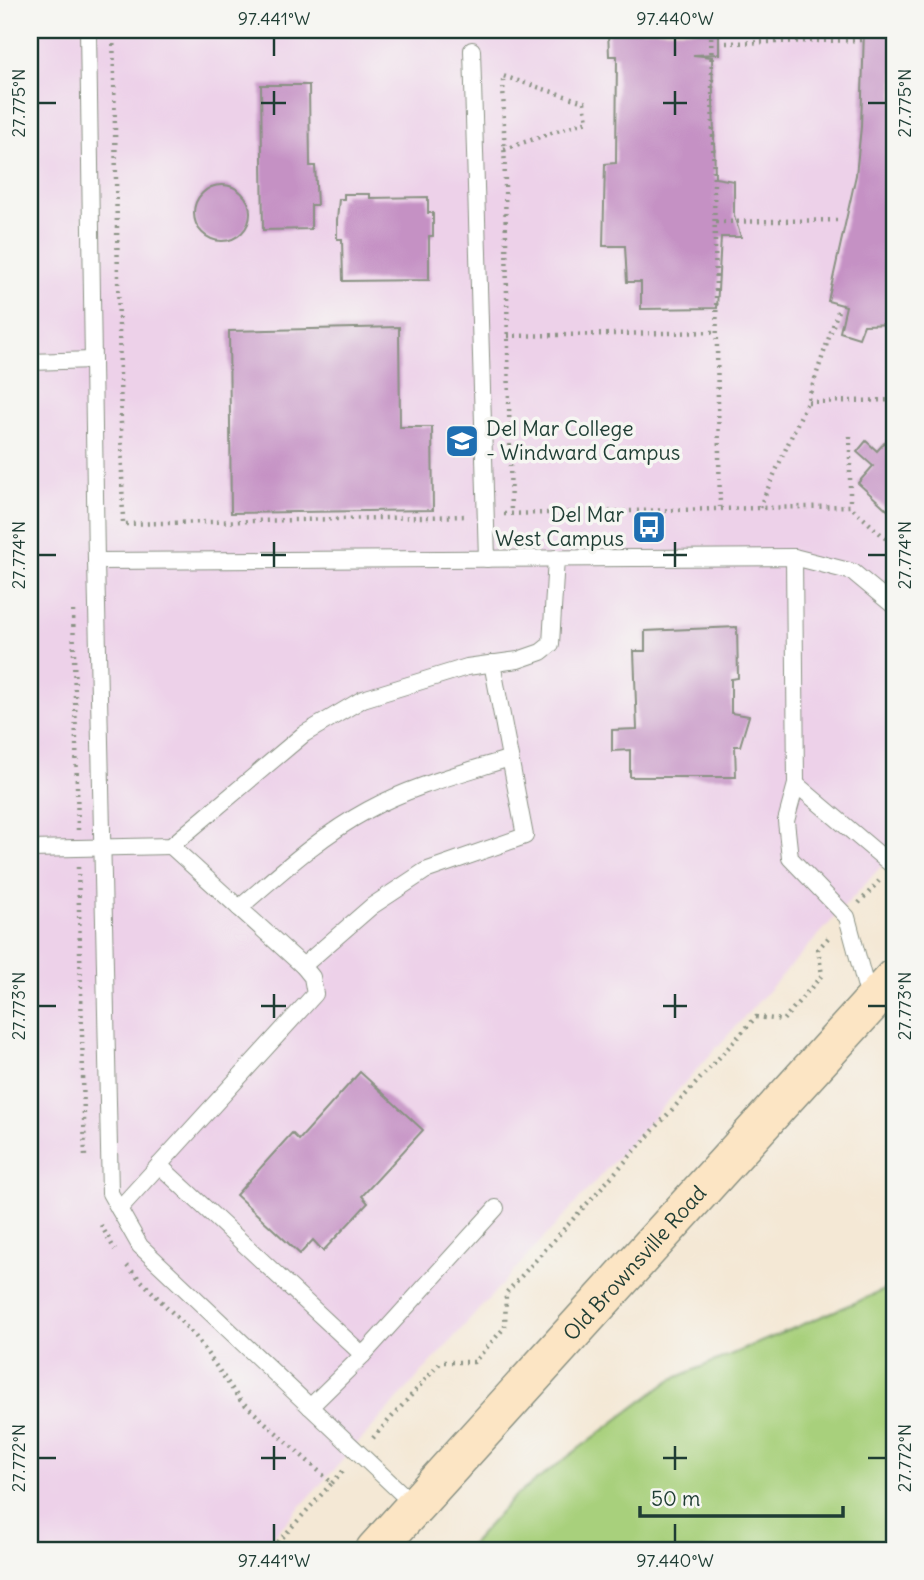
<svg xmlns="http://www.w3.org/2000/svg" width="924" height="1580" font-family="Delius,sans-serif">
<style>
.built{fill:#edd1e9}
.green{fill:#a8d07b;stroke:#648658;stroke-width:2}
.building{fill:#c591c4}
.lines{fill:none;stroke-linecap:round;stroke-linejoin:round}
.lane-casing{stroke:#8a9284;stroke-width:18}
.secondary-casing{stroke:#8a9284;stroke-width:41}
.path{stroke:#8a9284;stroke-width:4.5;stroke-dasharray:2 5;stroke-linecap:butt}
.lane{stroke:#fff;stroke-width:16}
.secondary{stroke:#fce5c4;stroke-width:38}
.ticks{fill:none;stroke:#1f3d34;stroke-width:2.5}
.labels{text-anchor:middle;stroke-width:7;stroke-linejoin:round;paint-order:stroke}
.poi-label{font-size:21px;fill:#1f3d34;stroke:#f6f6f2;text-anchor:start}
.street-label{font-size:21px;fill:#1f3d34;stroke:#f6f6f2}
.neatline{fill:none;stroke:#1f3d34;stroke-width:2.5}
.ticks-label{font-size:18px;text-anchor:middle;fill:#1f3d34}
</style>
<rect width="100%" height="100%" fill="#f6f6f2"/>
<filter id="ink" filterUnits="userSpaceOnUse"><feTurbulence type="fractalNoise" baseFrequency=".0143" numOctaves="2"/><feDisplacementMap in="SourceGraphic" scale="14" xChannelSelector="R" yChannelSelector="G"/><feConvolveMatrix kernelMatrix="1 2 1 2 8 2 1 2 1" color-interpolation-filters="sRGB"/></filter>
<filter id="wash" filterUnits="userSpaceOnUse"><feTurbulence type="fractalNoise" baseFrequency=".00686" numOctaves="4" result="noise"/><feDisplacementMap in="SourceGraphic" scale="28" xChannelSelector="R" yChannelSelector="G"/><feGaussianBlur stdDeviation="1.57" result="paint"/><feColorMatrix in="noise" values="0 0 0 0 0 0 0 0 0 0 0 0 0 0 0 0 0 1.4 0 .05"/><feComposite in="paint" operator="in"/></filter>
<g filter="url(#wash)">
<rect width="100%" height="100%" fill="#f4e8d5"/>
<path class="built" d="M30 30H894V852L261 1550H30Z"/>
<path class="green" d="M894 1286V1550H466L513 1498 670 1380Z"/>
<g id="blocks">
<g class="building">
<path d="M608 30H719V54L693 55 712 57 715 178 734 181V216L741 237H721L717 308 641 309V282H627L625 246H603L605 164 616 163 617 56H609Z"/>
<path d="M864 30H894V324L864 325 859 338 840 332 846 306 828 301 856 175 861 127Z"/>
<path d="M261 85H309L310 166H315L317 205H311V229L263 230Z"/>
<circle cx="222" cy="213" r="28"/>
<path d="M344 194H370V198L428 197V213H433V236H429V280L343 281 342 239H337V220L339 199H344Z"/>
<path d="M399 327 400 427H432L433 510 231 513 229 331Z"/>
<path d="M866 441 877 451 886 441 891 445 894 442V516L858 483 873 466 857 452Z"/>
<path d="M737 627 738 678 731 679V713L749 716 740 746H735L736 777H630V750L612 751V730L637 729 634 651H645V631Z"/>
<path d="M360 1072 423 1130 362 1196 368 1203 323 1251 313 1240 300 1254 236 1195 292 1133 299 1140Z"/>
</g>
</g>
</g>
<g filter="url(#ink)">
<use href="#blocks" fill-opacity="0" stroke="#8a9284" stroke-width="2"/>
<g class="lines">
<g class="lane-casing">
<g id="lane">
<path d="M88 30 96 561"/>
<path d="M472 50 487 559"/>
<path d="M30 362 93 360"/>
<path d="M794 557 853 572 894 606"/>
<path d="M796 784 786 821 790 858 847 917 870 1002"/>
<path d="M30 849 171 846 304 734 363 699 467 667 518 660 541 652 551 644 556 558"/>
<path d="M239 908C280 873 320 836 368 810 412 786 463 773 510 758"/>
<path d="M303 966 372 906 425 871 525 836 492 663"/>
<path d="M159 1165 363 1355 310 1407"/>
<path d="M119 1209 315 994 312 977 303 966 171 846"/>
<path d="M363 1355 496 1208"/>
<path d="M415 1506 140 1246 110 1193 96 561 794 557 796 784 894 867"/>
</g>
</g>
<g class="secondary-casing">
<g id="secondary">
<path id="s1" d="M375 1550 894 978"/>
</g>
</g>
<g class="path">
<path d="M113 30 123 524 468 516"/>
<path d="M447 30 456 35V30"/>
<path d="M711 30 720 507"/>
<path d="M726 43 864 40"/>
<path d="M504 149 587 121 584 102 503 76 511 514"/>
<path d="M716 222 842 220"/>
<path d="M838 311 807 402 759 508 850 506 894 546"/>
<path d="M508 336 717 332"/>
<path d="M808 402 894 400"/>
<path d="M850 436V506"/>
<path d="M504 514 759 508"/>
<path d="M73 611 78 830"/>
<path d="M78 867 85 1159"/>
<path d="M859 903 879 881"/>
<path d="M101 1225 115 1250"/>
<path d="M127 1266 195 1336 240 1400 332 1483 271 1550"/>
<path d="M373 1438 441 1362H474L505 1327 506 1293 756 1017 783 1020 822 975 818 949 830 936"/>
<path d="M332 1483 346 1468"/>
</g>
<use href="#lane" class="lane"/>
<use href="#secondary" class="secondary"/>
</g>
</g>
<path class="ticks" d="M274 38V56M675 38V56M274 91V115M675 91V115M38 103H56M261 103H286M663 103H687M868 103H886M274 542V567M675 542V567M38 555H56M261 555H286M663 555H687M868 555H886M274 994V1018M675 994V1018M38 1006H56M261 1006H286M663 1006H687M868 1006H886M274 1446V1470M675 1446V1470M38 1458H56M261 1458H286M663 1458H687M868 1458H886M274 1524V1542M675 1524V1542"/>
<defs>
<g id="university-square" transform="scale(1.75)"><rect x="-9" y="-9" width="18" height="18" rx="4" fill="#1f6fb2" stroke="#f6f6f2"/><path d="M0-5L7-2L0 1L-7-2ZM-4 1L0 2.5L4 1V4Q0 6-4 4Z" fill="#fff"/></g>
<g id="bus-square" transform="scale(1.75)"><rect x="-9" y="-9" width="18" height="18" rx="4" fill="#1f6fb2" stroke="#f6f6f2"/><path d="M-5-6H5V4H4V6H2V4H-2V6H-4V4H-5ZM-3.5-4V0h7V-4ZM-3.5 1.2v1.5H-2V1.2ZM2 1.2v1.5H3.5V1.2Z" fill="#fff"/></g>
</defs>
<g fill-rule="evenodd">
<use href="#university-square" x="462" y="441"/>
<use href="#bus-square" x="649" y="527"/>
</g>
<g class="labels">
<g class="poi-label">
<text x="486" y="436">Del Mar College<tspan x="486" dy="24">- Windward Campus</tspan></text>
<text x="624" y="522" text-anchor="end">Del Mar<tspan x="624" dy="24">West Campus</tspan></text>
</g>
<g class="street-label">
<text dy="7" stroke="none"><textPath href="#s1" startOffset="387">Old Brownsville Road</textPath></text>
</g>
</g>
<rect width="924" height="1580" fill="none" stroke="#f6f6f2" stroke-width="77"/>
<path d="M640 1506v10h203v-10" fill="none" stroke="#1f3d34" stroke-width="3.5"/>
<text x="651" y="1506" font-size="21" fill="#1f3d34" stroke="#f6f6f2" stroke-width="5" paint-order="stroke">50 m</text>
<rect x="38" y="38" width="848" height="1504" class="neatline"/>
<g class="ticks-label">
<text x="274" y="25">97.441°W</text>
<text x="675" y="25">97.440°W</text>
<text transform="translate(19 103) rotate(-90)" y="6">27.775°N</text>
<text transform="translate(905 103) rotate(-90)" y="6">27.775°N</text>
<text transform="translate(19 555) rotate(-90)" y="6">27.774°N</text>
<text transform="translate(905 555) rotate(-90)" y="6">27.774°N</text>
<text transform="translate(19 1006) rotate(-90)" y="6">27.773°N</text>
<text transform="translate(905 1006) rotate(-90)" y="6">27.773°N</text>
<text transform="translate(19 1458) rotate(-90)" y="6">27.772°N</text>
<text transform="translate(905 1458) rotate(-90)" y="6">27.772°N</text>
<text x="274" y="1567">97.441°W</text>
<text x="675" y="1567">97.440°W</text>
</g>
</svg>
